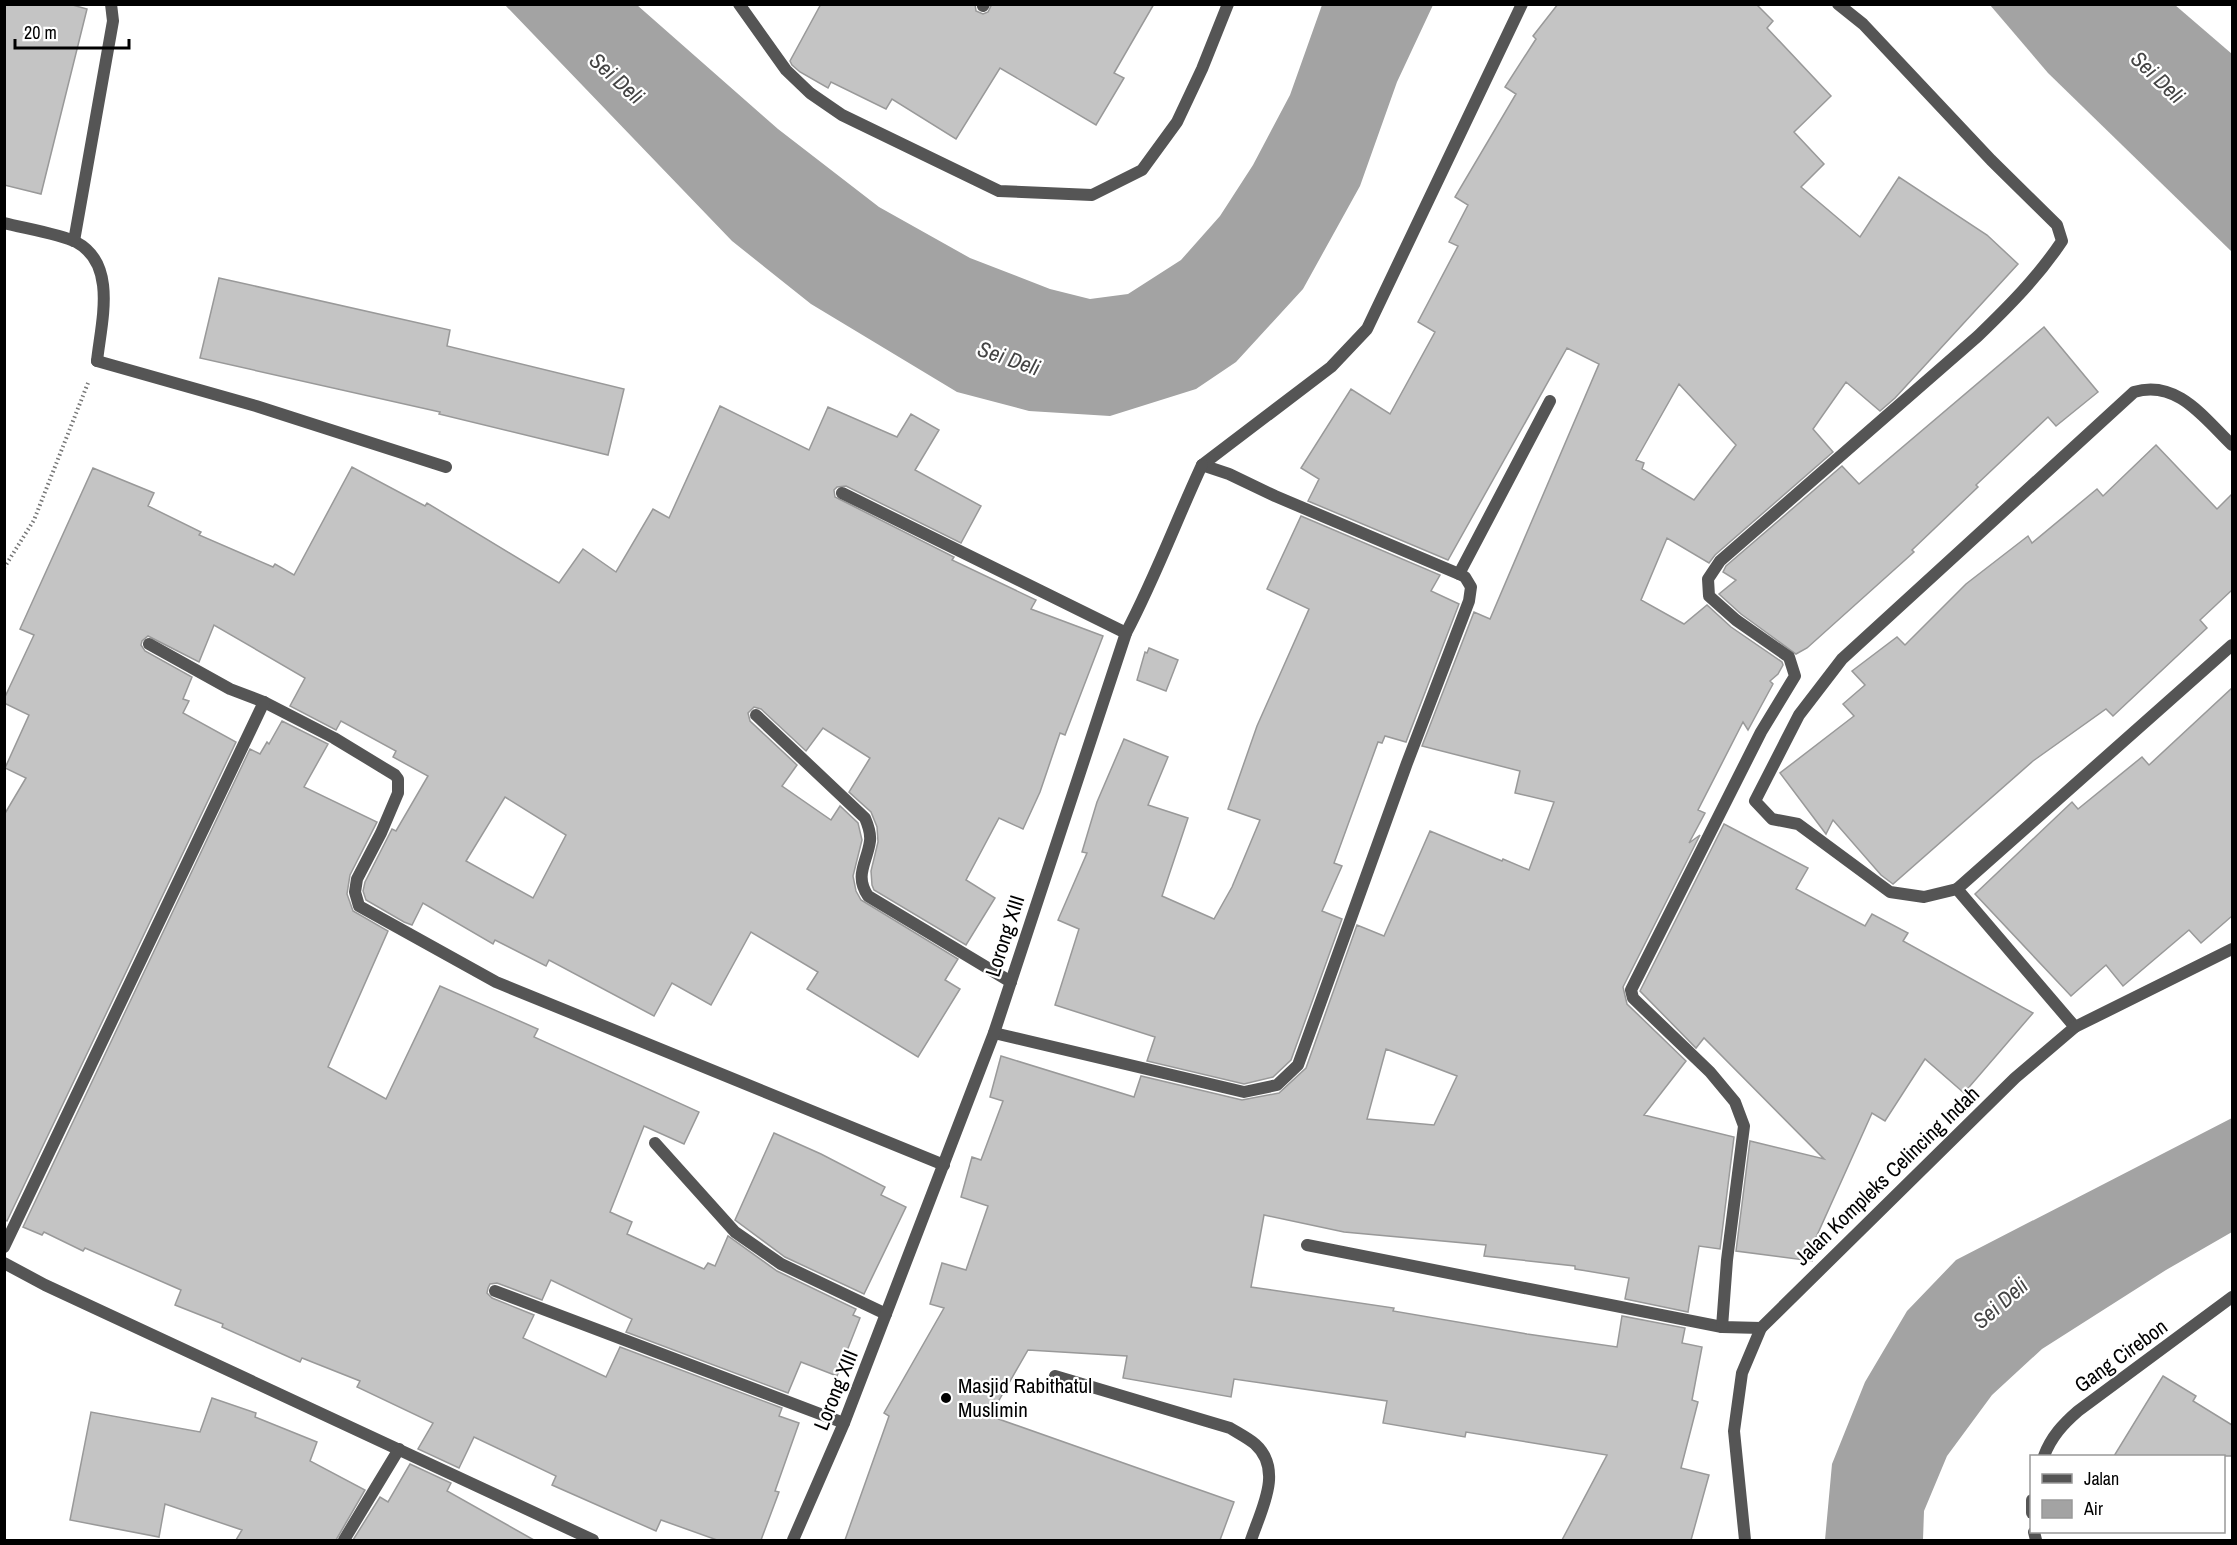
<svg xmlns="http://www.w3.org/2000/svg" width="2237" height="1545" font-family="'Archivo Narrow',sans-serif">
<style>
.water{fill:#a3a3a3}
.building{fill:#c4c4c4;stroke:#999;stroke-width:1.5;fill-rule:evenodd}
.lines{fill:none;stroke-linecap:round;stroke-linejoin:round}
.path{stroke:#777;stroke-width:4;stroke-dasharray:1.5 3;stroke-linecap:butt}
.service{stroke:#555;stroke-width:12}
.minor{stroke:#555;stroke-width:12}
.poi-dot{fill:#000;stroke:#fff;stroke-width:2}
.labels{text-anchor:middle;stroke-width:4.5;stroke-linejoin:round;paint-order:stroke}
.street-label{font-size:21px;fill:#000;stroke:#fff}
.poi-label{font-size:21px;fill:#000;stroke:#fff;text-anchor:start}
.water-label{font-size:22px;font-style:italic;fill:#444;stroke:#fff}
</style>
<rect width="100%" height="100%" fill="#fff"/>
<g class="water">
<path d="M505 5H637L778 129 879 207 970 258 1050 289 1090 299 1128 294 1181 260 1220 216 1253 165 1290 95 1322 5H1433L1397 82 1360 186 1303 289 1236 362 1196 389 1110 416 1029 411 957 392 811 304 732 241Z"/>
<path d="M1990 5H2175L2232 54V252L2048 73Z"/>
<path d="M2232 1118V1232L2166 1270 2042 1349 1992 1395 1947 1456 1924 1511 1923 1540H1825L1832 1464 1865 1382 1907 1311 1956 1260Z"/>
</g>
<g class="building">
<path d="M4 4H69L87 9 41 194 4 185Z"/>
<path d="M821 4H975L976 11 983 14 988 12 992 4H1154L1114 73 1124 78 1096 125 1000 68 956 139 892 99 886 109 831 82 828 88 800 72 792 65 790 61Z"/>
<path d="M1558 4H1756L1773 21 1767 28 1831 96 1794 132 1824 164 1801 187 1860 237 1899 177 1987 235 2018 264 1895 398 1880 411 1846 382 1813 429 1833 452 1715 555 1709 563 1667 538 1641 600 1684 624 1707 605 1731 627 1782 662 1783 665 1778 674 1770 681 1773 684 1748 730 1743 722 1698 810 1705 813 1689 843 1700 835 1623 987 1627 1004 1686 1061 1644 1115 1734 1137 1720 1249 1699 1246 1688 1312 1625 1299 1629 1278 1575 1269V1266L1484 1256 1486 1245 1344 1232 1264 1215 1251 1287 1394 1308 1393 1311 1527 1334 1617 1347 1622 1316 1685 1328 1682 1343 1702 1347 1692 1400 1698 1402 1681 1468 1709 1475 1691 1540H1562L1607 1455 1466 1432 1465 1437 1383 1423 1387 1401 1234 1379 1231 1397 1123 1378 1127 1356 1028 1350 990 1416 1234 1502 1220 1540H845L889 1416 884 1413 944 1308 930 1304 942 1263 966 1270 988 1206 961 1197 972 1157 981 1160 1003 1101 990 1097 1001 1056 1134 1097 1141 1076 1242 1100 1279 1093 1306 1068 1357 925 1384 936 1430 831 1502 861 1503 859 1529 870 1554 802 1515 793 1520 771 1422 746 1474 612 1490 619 1599 364 1567 348 1448 560 1308 501 1319 479 1301 468 1351 389 1390 414 1435 332 1418 322 1458 246 1449 242 1468 205 1455 197 1516 94 1505 87 1536 39 1533 36ZM1679 384 1736 445 1694 500 1642 469 1644 463 1636 460ZM1386 1049 1457 1076 1434 1125 1367 1119Z"/>
<path d="M219 278 450 330 447 346 624 389 608 455 439 414 440 412 200 358Z"/>
<path d="M2044 327 2098 392 2056 426 2048 417 1976 485 1978 487 1912 550 1914 552 1807 648 1796 654 1741 614 1719 594 1736 580 1723 572 1726 566 1842 466 1859 484Z"/>
<path d="M720 406 809 450 828 407 897 437 911 414 939 430 915 470 981 506 961 543 846 486 837 487 834 490 835 497 954 557 952 560 1036 600 1031 609 1103 636 1065 735 1060 733 1040 792 1023 829 999 818 966 880 995 898 966 945 874 890 872 885 871 871 878 842 877 827 871 812 849 792 870 758 823 728 806 751 761 709 754 707 748 713 750 721 797 765 782 786 831 820 840 806 858 823 862 840 853 876 856 891 861 900 958 959 945 980 960 989 918 1057 807 989 818 972 751 932 711 1005 672 983 654 1016 549 960 546 966 495 940 493 944 423 903 412 925 404 922 366 900 363 891 365 882 392 829 396 831 428 776 393 757 396 751 341 721 336 730 290 706 305 678 214 625 199 662 148 636 142 641 141 645 145 651 192 677 183 699 189 701 183 713 236 742 7 1221 4 1219V815L26 778 5 768 29 715 4 703V699L34 635 20 629 93 468 154 493 148 506 201 532 199 535 273 567 275 564 294 575 352 467 425 506 427 503 559 583 583 549 616 572 653 509 669 518ZM505 797 566 835 533 898 466 861Z"/>
<path d="M2156 445 2217 509 2232 494V590L2200 620 2207 628 2113 716 2106 709 2033 761 1893 884 1881 875 1833 820 1826 834 1780 773 1854 716 1843 704 1865 685 1852 671 1897 637 1905 645 1966 584 2028 536 2032 543 2097 489 2103 496Z"/>
<path d="M1301 516 1440 575 1431 591 1459 604 1406 742 1385 736 1382 743 1378 742 1334 863 1342 866 1322 911 1342 919 1291 1060 1273 1077 1244 1084 1147 1061 1155 1037 1055 1005 1079 929 1058 920 1087 853 1082 852 1097 802 1124 739 1168 757 1148 805 1188 818 1162 896 1214 919 1232 887 1260 820 1228 809 1257 726 1309 609 1267 589Z"/>
<path d="M1149 648 1178 660 1166 691 1137 680 1145 652 1147 653Z"/>
<path d="M2232 688V916L2201 943 2189 930 2123 986 2106 965 2071 996 1975 894 2072 802 2078 809 2142 757 2149 765Z"/>
<path d="M282 721 328 744 304 787 377 822 350 875 347 894 353 911 388 931 328 1067 386 1099 440 986 538 1029 534 1037 699 1112 684 1144 644 1126 610 1212 632 1222 627 1234 704 1269 708 1263 715 1266 728 1236 777 1271 856 1309 853 1315 860 1318 837 1376 801 1362 788 1393 626 1332 632 1319 551 1280 542 1300 497 1283 490 1284 488 1288 487 1293 492 1298 534 1315 523 1338 606 1377 620 1347 782 1408 779 1416 799 1423 775 1491 779 1492 761 1540H717L661 1520 656 1531 552 1485 556 1476 474 1437 459 1468 418 1449 433 1423 357 1387 360 1381 302 1358 300 1362 222 1327 223 1324 175 1305 181 1290 85 1248 83 1251 44 1232 42 1235 23 1227 250 749 260 754 267 742 269 744Z"/>
<path d="M1724 824 1808 868 1796 889 1865 926 1872 914 1908 933 1903 941 2033 1013 1964 1093 1925 1059 1885 1121 1872 1113 1814 1242 1812 1261 1736 1251 1750 1141 1824 1159 1704 1038 1696 1048 1640 991Z"/>
<path d="M774 1133 821 1154 885 1187 881 1195 906 1207 864 1294 785 1257 735 1220Z"/>
<path d="M2163 1376 2196 1396 2193 1401 2232 1425V1456H2114Z"/>
<path d="M212 1398 256 1413 255 1417 317 1442 310 1461 365 1490 336 1540H236L242 1530 165 1504 159 1537 70 1520 91 1412 200 1432Z"/>
<path d="M410 1464 451 1483 447 1491 534 1540H353L380 1497 388 1502Z"/>
</g>
<g class="lines">
<path class="path" d="M4 568 34 520 88 383"/>
<g class="service">
<path d="M4 223C23 228 60 234 76 242 118 264 101 323 97 361"/>
<path d="M74 241 113 21 111 4"/>
<path d="M655 1143 735 1232 781 1264 886 1314"/>
</g>
<g class="minor">
<path d="M739 4 786 70 810 93 842 115 999 191 1092 195 1142 170 1177 122 1202 69 1228 4"/>
<path d="M983 6 984 4"/>
<path d="M97 361 256 406 446 467"/>
<path d="M842 493 1126 633"/>
<path d="M1459 574 1550 401"/>
<path d="M149 644 230 689 264 702 334 738 395 775 398 779V793L381 833 357 879 355 892 359 906 496 982 944 1165"/>
<path d="M756 715 865 818C868 825 871 833 870 841 867 863 854 875 868 896L1011 982"/>
<path d="M1957 889 2232 645"/>
<path d="M2075 1027 1957 889 1924 897 1890 892 1798 824 1772 819 1755 801 1799 715 1842 659 2134 392C2177 379 2204 418 2232 445"/>
<path d="M994 1033 1244 1092 1277 1085 1298 1065 1407 763 1469 601 1471 587 1465 577 1459 574 1275 496 1229 474 1202 465 1331 367 1367 329 1522 4"/>
<path d="M1307 1245 1722 1327 1761 1328"/>
<path d="M4 1247 264 702"/>
<path d="M4 1263 45 1285 593 1540"/>
<path d="M495 1291 844 1423"/>
<path d="M1722 1327 1727 1260 1744 1126 1735 1102 1710 1072 1633 998 1631 990 1761 732 1795 676 1789 657 1736 620 1709 596 1708 579 1720 561 1978 336C2009 306 2038 277 2062 241L2057 225 1991 160 1863 24 1838 4"/>
<path d="M1055 1376 1230 1428C1238 1433 1248 1438 1255 1444 1284 1470 1261 1510 1251 1540"/>
<path d="M2044 1456C2051 1437 2063 1424 2078 1411L2232 1297"/>
<path d="M2032 1500V1513"/>
<path d="M2034 1532 2036 1540"/>
<path d="M344 1540 399 1449"/>
<path d="M793 1540 844 1423 994 1033 1126 633C1155 578 1176 521 1202 465"/>
<path d="M1745 1540 1734 1431 1742 1373 1761 1328 2015 1078 2075 1027 2232 949"/>
</g>
</g>
<circle class="poi-dot" cx="946" cy="1398" r="6"/>
<g class="labels">
<g class="street-label">
<text transform="translate(1005 936) rotate(-72)" y="7">Lorong XIII</text>
<text transform="translate(1887 1176) rotate(-44)" y="7">Jalan Kompleks Celincing Indah</text>
<text transform="translate(2121 1356) rotate(-36)" y="7">Gang Cirebon</text>
<text transform="translate(836 1390) rotate(-68)" y="7">Lorong XIII</text>
</g>
<g class="poi-label">
<text x="958" y="1393">Masjid Rabithatul<tspan x="958" dy="24">Muslimin</tspan></text>
</g>
<g class="water-label">
<text transform="translate(2158 77) rotate(44)" y="8">Sei Deli</text>
<text transform="translate(617 78) rotate(42)" y="8">Sei Deli</text>
<text transform="translate(1009 358) rotate(19)" y="8">Sei Deli</text>
<text transform="translate(2000 1303) rotate(-41)" y="8">Sei Deli</text>
</g>
</g>
<rect width="2237" height="1545" fill="none" stroke="#000000" stroke-width="12"/>
<rect x="2030" y="1455" width="195" height="78" fill="#ffffff" stroke="#999999" stroke-width="1.5"/>
<rect x="2042" y="1474" width="30" height="9" fill="#555555" stroke="#999999" stroke-width="1.5"/>
<text x="2084" y="1485" font-size="18" fill="#000000">Jalan</text>
<rect x="2042" y="1500" width="30" height="18" fill="#a3a3a3" stroke="#999999" stroke-width="1.5"/>
<text x="2084" y="1515" font-size="18" fill="#000000">Air</text>
<path d="M15 39v9h114v-9" fill="none" stroke="#000000" stroke-width="3"/>
<text x="24" y="39" font-size="18" fill="#000000" stroke="#ffffff" stroke-width="4.5" paint-order="stroke">20 m</text>
</svg>
